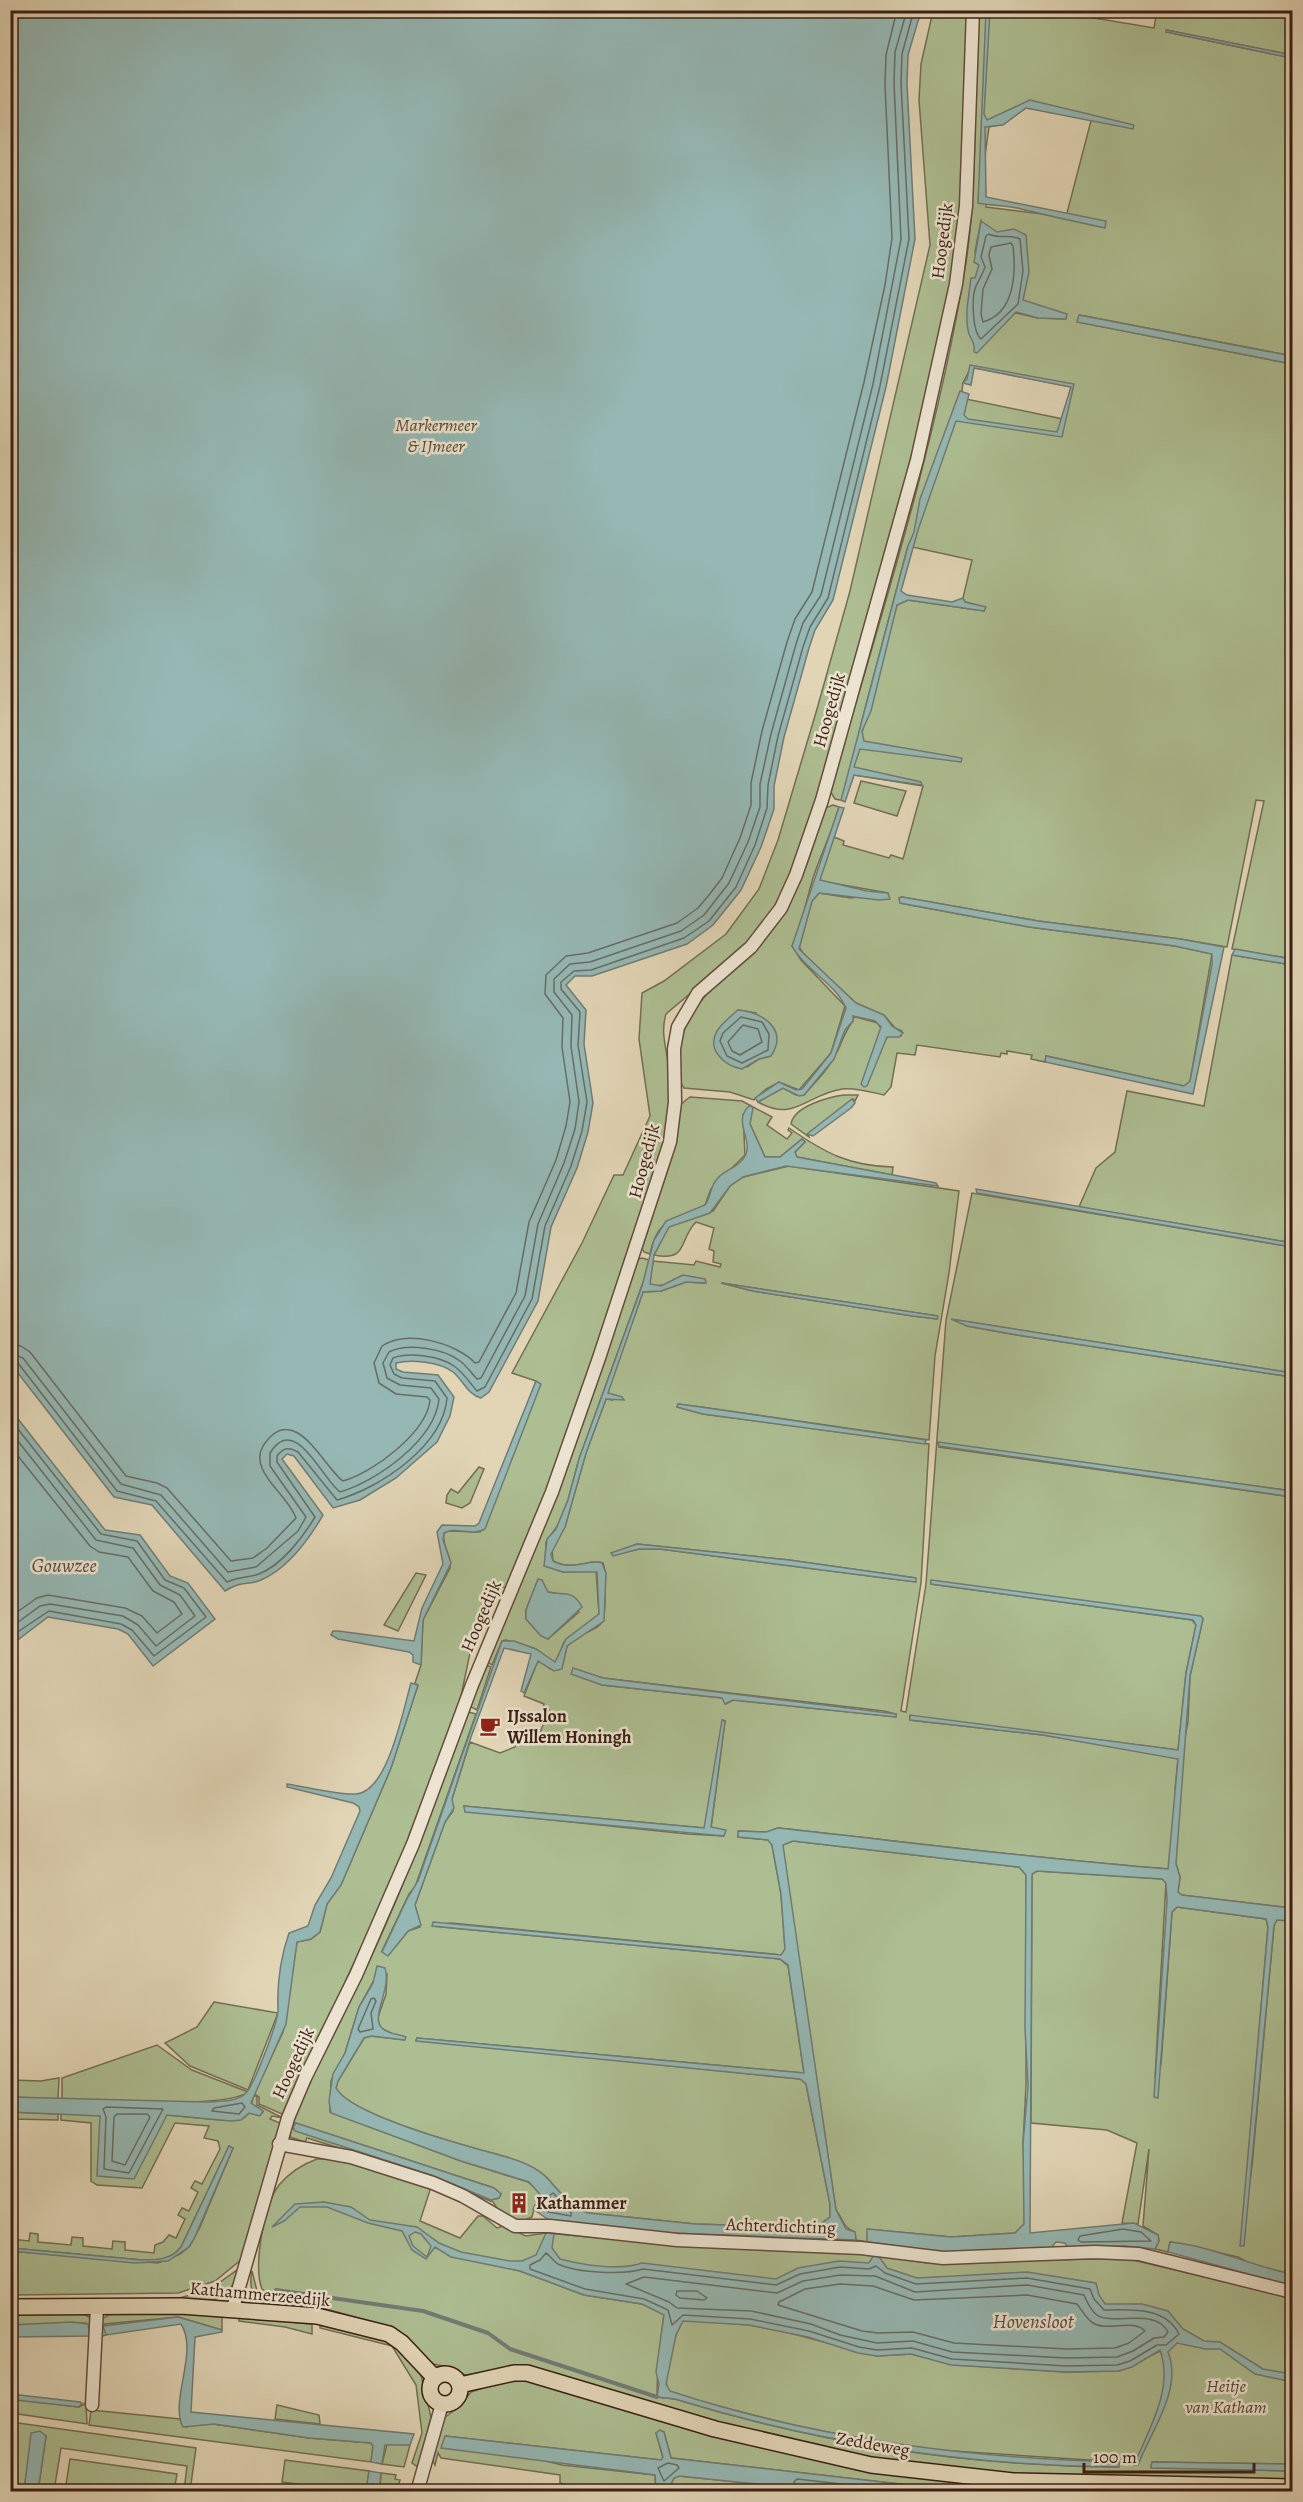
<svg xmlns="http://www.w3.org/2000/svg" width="1303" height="2502" font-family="Alegreya,serif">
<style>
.green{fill:#adbe92;stroke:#746e53;stroke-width:1.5;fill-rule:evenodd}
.water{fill:#95b8b4;stroke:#717b74;stroke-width:1.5;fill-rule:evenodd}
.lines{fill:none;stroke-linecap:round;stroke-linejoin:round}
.shore{stroke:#686c64;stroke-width:1.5}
.stream{stroke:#717b74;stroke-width:4}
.minor-casing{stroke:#644c3c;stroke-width:15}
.major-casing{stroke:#3b1f14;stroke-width:18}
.minor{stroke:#ece4d0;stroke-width:12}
.major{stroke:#e1d5b6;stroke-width:15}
.labels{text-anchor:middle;stroke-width:5;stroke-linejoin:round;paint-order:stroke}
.street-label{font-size:18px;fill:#3b1f14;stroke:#ece4d0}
.park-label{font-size:18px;font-style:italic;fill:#584734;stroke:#ece4d0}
.poi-label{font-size:18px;font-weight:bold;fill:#3b1f14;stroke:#ece4d0;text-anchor:start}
.water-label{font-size:20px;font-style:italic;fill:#564d44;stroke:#ece4d0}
</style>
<rect width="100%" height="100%" fill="#e1d5b6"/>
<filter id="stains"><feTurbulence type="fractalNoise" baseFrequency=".00333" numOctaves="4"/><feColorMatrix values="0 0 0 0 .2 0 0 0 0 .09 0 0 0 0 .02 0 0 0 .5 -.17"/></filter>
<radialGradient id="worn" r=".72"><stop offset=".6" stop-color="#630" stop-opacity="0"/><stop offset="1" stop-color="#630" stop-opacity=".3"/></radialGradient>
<g class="green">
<path d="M933 11H968L962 180 957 241 947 304 930 382 895 521 803 845 776 906 745 947 666 1014C660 1033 667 1050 669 1069 672 1100 667 1128 661 1158L554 1474 507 1588 498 1586 475 1629 460 1701 395 1874 284 2114H282L259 2104V2097L254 2094 283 2032 297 1942 311 1939 320 1932 327 1904 341 1885 391 1768 418 1685 415 1683 421 1665 423 1620 450 1568C452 1555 441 1545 444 1533L448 1531 480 1532 536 1381 512 1373 582 1243 614 1175H623L650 1116 639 1039 642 993 664 981 726 934 759 889 778 840 817 709 850 591 930 245 919 100 921 64Z"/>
<path d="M980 11H1052L1154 28 1157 11H1292V55L1167 30 1166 32 1292 58V356L1080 315 1078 322 1292 364V959L1232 949 1264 801 1256 800 1227 947 1180 939 1038 921 902 897 899 898 900 903 1029 927 1175 946 1212 954 1190 1082 1184 1086 1046 1056 1045 1062 1031 1059 1032 1055 1007 1051V1054L1001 1053 1000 1057 917 1045 915 1055 897 1053 891 1087 884 1095C871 1092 855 1087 842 1089 807 1094 795 1123 758 1102L783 1088 796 1095H804C816 1081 830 1068 838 1050 843 1039 845 1031 853 1021L852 1016 878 1023 886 1039 888 1036H901L902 1031 895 1028 884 1015 856 1003 808 960 799 947 812 901 819 893 851 898 888 893 821 881 819 878 834 837 844 841 843 845 889 858 891 855 903 859 923 786 854 775 844 801 835 799 830 791C880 619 936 446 965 269 979 183 972 96 980 11ZM1026 108 1092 117 1066 217 986 207 984 163 989 127 1003 124ZM981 221 1007 301 1066 319 1038 318 1003 310 975 278 980 265 975 252ZM971 367 1071 387 1063 419 961 398 963 383ZM908 546 972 560 963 598 965 602 985 607 984 611 908 600 897 605 863 729 861 724Z"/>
<path d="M861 781 906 791 897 816 854 803Z"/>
<path d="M833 805 839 807C832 832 821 854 813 878 806 901 802 924 792 946L801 960 845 1006 831 1053 799 1090 779 1082 766 1089 754 1100 730 1092 684 1088C678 1081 680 1071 679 1062 677 994 752 965 784 914 803 881 814 844 825 808ZM738 1010 756 1013 768 1057 759 1059 747 1067 718 1030Z"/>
<path d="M1232 955 1292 965V1243L1079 1207 1096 1168 1115 1152 1127 1091 1204 1106Z"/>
<path d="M844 1095H858L855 1101 853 1099 808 1134 809 1137 791 1124C794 1106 829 1097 844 1095Z"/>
<path d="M690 1097 742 1101 772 1117 767 1125 787 1139 792 1133 788 1130 789 1128C825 1153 849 1166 893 1167L892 1175 797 1157 795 1152 805 1142 802 1139 780 1157H765L750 1124 751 1115 743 1114 745 1155 711 1189 705 1205C680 1223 658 1212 650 1254L644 1252 642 1248 675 1147 680 1105Z"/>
<path d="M789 1166 959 1191 949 1273 935 1356 929 1440 701 1407 678 1404 677 1407 703 1414 929 1444 921 1583 901 1711 906 1712 926 1584 946 1320 972 1193 1292 1247V1373L956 1320 967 1326 1017 1335 1292 1377V1491L938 1443 939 1447 1292 1497V1908L1181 1895 1178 1892 1180 1877 1176 1864 1174 1812 1169 1869C1038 1859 908 1842 778 1828L767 1832 739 1831 738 1837 769 1840 772 1845 781 1894 785 1949 782 1955 451 1923 432 1926 780 1959 788 1966 804 2073 417 2038 416 2040 800 2079 806 2084 830 2204V2217L815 2228 695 2224 588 2213C572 2208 558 2190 548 2179 536 2166 519 2161 503 2156 470 2147 351 2116 336 2088L338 2081 364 2038 371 2036 405 2040 381 2028 377 2020 386 1994 387 1974 374 1980 359 2007 345 2053 331 2081 330 2112 461 2161 528 2182 542 2194 543 2205H535L532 2217 520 2222 499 2211 493 2202 419 2173 307 2138 305 2142 290 2137 291 2127 296 2131 431 2175 491 2200 499 2198 501 2194 494 2188 292 2122C316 2064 347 2010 373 1953 409 1875 438 1793 468 1712L476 1714 415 1887 409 1894 382 1951 396 1946 408 1931 420 1927 415 1905 445 1822 453 1811 452 1799 470 1742 500 1753 515 1747 523 1729 539 1735 549 1710 543 1708 544 1704 524 1696 537 1663 541 1661 550 1669 563 1664 567 1646C597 1619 606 1640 605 1591 605 1581 607 1573 603 1563 590 1558 573 1572 553 1561L552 1549 565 1527 586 1453 606 1399 612 1400 607 1393 643 1292 661 1291 686 1282 705 1283 681 1276 664 1285 654 1286 650 1283 653 1261 694 1265 696 1261 720 1267 721 1264 713 1262 714 1251 709 1249 714 1228 696 1222C678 1240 689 1262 654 1255L669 1226 713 1211 730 1186 743 1177ZM722 1283 937 1316V1319L913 1316 753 1291ZM637 1544 789 1560 915 1578V1582L660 1549H639L613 1555ZM931 1581 1203 1619 1190 1676 1188 1722 1175 1790 1178 1759 1169 1756 1043 1735 910 1720V1716L1178 1750 1186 1673 1196 1625 1192 1620 931 1584ZM573 1669 603 1678 884 1711 896 1714V1717L733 1700 726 1704 723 1698 602 1685ZM723 1720 725 1721 711 1828 724 1836 688 1834 465 1811 464 1806 705 1828Z"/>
<path d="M642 1258 649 1260 645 1277 579 1459 568 1500 558 1525 546 1542 545 1566 563 1572 596 1571 599 1614 564 1642 556 1662 551 1661 536 1649 506 1640 502 1641 492 1665 487 1662 560 1486 638 1259ZM538 1580 547 1592 555 1593 579 1612 548 1639 541 1636 526 1619V1610Z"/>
<path d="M479 1467 484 1469 470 1503 462 1508 446 1503 447 1495 451 1489 458 1493Z"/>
<path d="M416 1573 426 1575 398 1631 384 1625Z"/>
<path d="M486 1665 491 1667 477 1710 469 1706Z"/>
<path d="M793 1841 1019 1867 1026 1875V2085L1023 2144 1026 2210 1024 2224 1015 2233 951 2237 868 2229 867 2242 856 2240 855 2232C842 2227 844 2220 836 2210L782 1845Z"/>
<path d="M1037 1871 1163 1879 1166 1883 1155 2078 1161 2064 1172 1912 1177 1907 1266 1919 1268 1927 1241 2246 1252 2166 1274 1925 1277 1920 1292 1921V2274L1257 2267 1238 2257 1170 2242 1168 2252 1155 2249 1159 2241 1158 2235 1143 2226 1149 2149 1138 2224 1122 2223 1137 2143 1107 2130 1031 2123 1032 1874Z"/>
<path d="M214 2002 278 2013 248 2090 190 2066 165 2043 197 2027Z"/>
<path d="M157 2045 192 2070 248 2092C227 2109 95 2100 62 2099V2078Z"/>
<path d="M59 2078 58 2099 11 2097V2080L41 2081Z"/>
<path d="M254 2095 257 2097V2105L283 2118 272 2116 270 2119 282 2124 242 2259 215 2281 178 2293 11 2295 10 2251 158 2263 180 2254 189 2247 200 2227 233 2148 229 2146 181 2247C171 2260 157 2260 142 2260L11 2248V2239L29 2241 30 2233 38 2234V2242L71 2245 72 2237 83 2238V2246L112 2249 113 2241 125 2242V2250L154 2253 155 2245 163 2242 169 2235 176 2238 185 2219 178 2215 182 2208 189 2211 198 2192 191 2188 195 2181 202 2184 220 2149 218 2141 204 2138 209 2126 175 2123 142 2188 97 2185 91 2181V2123L61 2120V2114L167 2115 220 2120 244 2118 249 2113 260 2115 263 2112 251 2105Z"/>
<path d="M11 2112 58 2114V2120L11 2119Z"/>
<path d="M317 2159H341L431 2187 420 2221 460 2238 478 2216H483L497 2228 503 2226 526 2236 546 2233 654 2243 874 2255 928 2263 1124 2258 1292 2297V2464L1152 2462 1151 2467 1292 2471V2481L1012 2474 881 2460 715 2423 526 2366 465 2375 453 2368 433 2364 396 2329 323 2308V2300L271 2295 262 2289C253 2266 264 2205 279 2185 289 2173 303 2164 317 2159ZM448 2255 1179 2342 1119 2371 1066 2372 958 2365 911 2354 877 2356 782 2331 749 2325 683 2320C673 2340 662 2372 668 2393L815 2431 921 2449 1119 2462 1118 2467C966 2466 820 2444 675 2399L657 2397C657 2370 660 2343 664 2314L642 2304 584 2295 520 2271Z"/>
<path d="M237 2270C237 2273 236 2277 234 2282 223 2307 195 2301 172 2300L209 2290Z"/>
<path d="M252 2271 257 2291 265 2299 316 2304 315 2306C286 2306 243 2314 252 2271Z"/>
<path d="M154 2311 222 2316V2330L178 2317 105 2324 106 2335 100 2337 101 2320 110 2314Z"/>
<path d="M81 2312 92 2319V2336L86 2323 11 2325 10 2313Z"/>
<path d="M239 2317 312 2324V2334L285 2327 239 2321Z"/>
<path d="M320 2325 378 2337 393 2344 421 2375 431 2417 418 2467 412 2463 422 2433 416 2385 392 2346 320 2328Z"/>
<path d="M523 2379 712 2435 844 2466 972 2484 1109 2491H961L671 2458 664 2432 656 2433 663 2458 661 2460 445 2436 562 2465 655 2475 656 2491H566L567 2485 560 2483V2475L441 2458 438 2453 435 2465 432 2459 444 2418 460 2406 471 2392 501 2382Z"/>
<path d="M11 2399 79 2407 86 2403 87 2424 11 2413Z"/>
<path d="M277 2405 319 2415 320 2424 275 2419Z"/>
<path d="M91 2410 180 2419 182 2425 186 2427 206 2423 309 2438 371 2443 373 2446 371 2462 89 2425Z"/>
<path d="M11 2422 196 2448 190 2491H184L187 2466 61 2448 54 2491H38L46 2436 32 2433 24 2491 11 2492Z"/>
<path d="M387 2444 410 2445 404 2467 382 2464Z"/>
<path d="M70 2459 177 2474 174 2491H65Z"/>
<path d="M285 2460 369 2471 366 2491H360L361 2487 348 2486 347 2491 282 2482Z"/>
<path d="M381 2473 396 2475 395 2479 400 2480 397 2491 380 2492Z"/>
<path d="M679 2476 823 2491 667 2492 674 2478Z"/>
</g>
<g class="water">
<path d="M11 10 921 11 908 55 907 84 915 239 886 387 833 600 815 630 809 648 784 737 774 786V809L761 847 741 890 713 925 687 944 592 976H575L566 985 586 1010 584 1044 593 1103 588 1132 577 1168 551 1227 538 1301 489 1392 481 1398C468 1395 463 1380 453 1372 440 1362 411 1359 396 1363V1369L403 1372 438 1375 454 1397 450 1416 437 1442 396 1478 360 1500 333 1508 294 1456 287 1454 282 1459 323 1515C309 1539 287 1569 261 1580 247 1586 242 1580 225 1591L152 1505 114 1497 11 1364Z"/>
<path d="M986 11H990L984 114 987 120 1030 100 1134 125 1133 129 1026 108 1003 125 985 127 986 197 1106 221 1105 228C1077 222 1049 216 1021 209 1007 205 992 206 978 203Z"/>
<path d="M1052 11H1075L1102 16 1101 19Z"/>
<path d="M1166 30 1292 55V58L1166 32Z"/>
<path d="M981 221 997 232 1014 229 1026 235 1029 272 1023 300 1067 314 1066 319 1038 318 1016 312 977 353 974 352C975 343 972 341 969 334 964 317 969 295 971 278H975L979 265 974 262Z"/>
<path d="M1079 315 1292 356V364L1077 322Z"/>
<path d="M970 365 1074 384 1062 437 956 421 918 530 901 591 907 595 952 602 963 598 965 602 986 607 984 611 908 600 897 605 871 711 862 731 864 741 962 758 961 762 860 749 854 767 921 782 922 785 854 775 845 802 841 800 908 546 914 532 920 499 960 391 969 394 964 415 968 419 1057 432 1071 387 974 368 971 385 963 383 967 379Z"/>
<path d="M839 807 844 808 820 880 867 891 888 893 890 899 879 900 819 893 812 901 799 949 856 1003 884 1015 892 1026 903 1033 899 1037H887L867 1086 864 1087 861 1084 881 1027 875 1021 853 1016V1021L845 1030 834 1059 804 1095 799 1096 783 1088 758 1102 755 1098 779 1082 796 1090 802 1089 831 1053 846 1008C835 983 805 970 792 946Z"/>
<path d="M902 897 1038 921 1180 939 1224 947 1193 1094 1045 1062 1046 1056 1184 1086 1190 1081 1212 965V954L1175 946 1029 927 900 903 899 898Z"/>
<path d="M1235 949 1292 959V965L1232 955Z"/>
<path d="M738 1010C762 1012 789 1029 771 1056L759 1059 742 1069C725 1066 706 1050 717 1031 722 1023 731 1016 738 1010Z"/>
<path d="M852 1099 855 1103 851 1108 813 1136 807 1134Z"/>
<path d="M750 1105 753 1108 750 1124 765 1157H780L802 1139 805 1142 795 1152 797 1157 936 1183 938 1186 786 1166 743 1177 730 1186 710 1213 669 1227 654 1255 650 1284 661 1286 683 1275 705 1279 706 1283 686 1282 661 1291 643 1292 608 1393 622 1397 624 1400 606 1399 586 1453 565 1527 551 1554 553 1561C573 1572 590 1558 602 1563L606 1573 604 1621 567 1646 562 1669 554 1671 538 1661 524 1693 521 1691 531 1654 504 1648 471 1737 452 1799 454 1808 445 1822 415 1905 421 1925 408 1931 388 1956 382 1952 408 1897 418 1881 502 1641H514L536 1649 555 1662 566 1639 599 1614 597 1572H563L544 1566 547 1539 556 1529 568 1500 579 1459 642 1286 654 1240 666 1221 705 1205C711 1197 710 1186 717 1179 725 1169 741 1167 746 1154 752 1137 732 1121 750 1105Z"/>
<path d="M976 1189 1292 1243V1247L977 1193Z"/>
<path d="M721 1283 938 1316 937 1319 913 1316 753 1291Z"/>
<path d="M951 1319 1292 1373V1377L1017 1335 967 1326Z"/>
<path d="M536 1381 541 1384 485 1529C472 1537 456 1526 444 1533L443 1540 451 1563 423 1620 421 1665 413 1662V1655L409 1652 338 1639 331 1635 333 1631H338L414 1641 422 1608 443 1564 437 1532 442 1525 475 1526 479 1523Z"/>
<path d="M678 1404 701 1407 926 1440 925 1444 703 1414 677 1407Z"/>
<path d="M11 1410 105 1530 140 1535 170 1576 188 1583 215 1619 153 1666 128 1634 118 1629 48 1617 11 1645Z"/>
<path d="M938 1442 1292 1491V1497L939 1446Z"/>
<path d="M637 1544 789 1560 916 1578V1582L660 1549H639L613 1556 611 1553Z"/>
<path d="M538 1579 542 1580 548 1592C562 1596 572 1588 582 1607L548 1639 541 1636 526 1619V1610Z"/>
<path d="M931 1580 1201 1616 1203 1619 1190 1676 1176 1864 1180 1877 1178 1892 1182 1895 1292 1908V1921L1277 1920 1274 1926 1244 2246H1240L1268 1927 1266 1919 1177 1907 1172 1912 1158 2098 1154 2097 1167 1900 1166 1883 1162 1879 1037 1871 1032 1874 1030 2233 1134 2223 1158 2235 1159 2241 1155 2249 1124 2246 1069 2249 1065 2243 1056 2242 1051 2248 951 2253 867 2242V2229L951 2237 1015 2233 1024 2224 1023 2144 1028 2086 1025 2028 1026 1875 1019 1867 793 1841 783 1845 836 2210 846 2229 855 2232 856 2240 672 2233 549 2220 533 2209 535 2205H543L544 2199 529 2182 461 2161 331 2113 329 2101 333 2074 345 2053 359 2007 373 1983 377 1966 385 1968C392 1990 369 2018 383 2029 389 2034 398 2034 406 2037L405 2040 371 2036 364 2038 338 2081 336 2088C351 2116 470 2147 503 2156 519 2161 536 2166 548 2179 558 2190 572 2208 588 2213L695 2224 815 2228 830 2217V2204L806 2084 800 2079 416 2041 417 2038 804 2073 788 1965 780 1959 432 1926 433 1922 781 1955 785 1949 781 1894 772 1845 768 1840 738 1837V1831L766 1832 778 1828C908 1842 1038 1859 1168 1869L1178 1759 1043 1735 910 1720V1715L1178 1750 1186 1673 1196 1625 1193 1620 931 1584Z"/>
<path d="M573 1668 603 1678 896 1714V1717L733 1700 725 1704 722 1698 602 1685 571 1674Z"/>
<path d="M411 1683 418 1685 391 1768 341 1885 327 1904 320 1932 311 1939 297 1942 286 2024 251 2103 263 2111 260 2116 249 2113 241 2120 231 2121 167 2115 134 2179 97 2176 100 2116 11 2112V2097L205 2102C217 2101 234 2103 245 2094 253 2088 279 2020 278 2009 277 1982 280 1959 289 1933L308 1926 315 1905 331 1878 360 1811 359 1807 353 1803 287 1787V1784C307 1787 337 1795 356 1794 388 1792 403 1710 411 1683Z"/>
<path d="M722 1720 725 1721 711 1827 726 1830 724 1836 465 1812 464 1806 704 1828Z"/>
<path d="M296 2123 494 2188 501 2194 499 2198 491 2200 431 2175 295 2131 293 2127Z"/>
<path d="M229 2146 233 2148 194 2239 189 2247 168 2261 135 2263 11 2251V2248L142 2260C157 2260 171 2260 181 2247Z"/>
<path d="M324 2202 351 2207 370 2220 417 2227 439 2243 461 2252 510 2261H522L536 2255 546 2233 554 2234 552 2248 560 2259C583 2265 620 2271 642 2263L776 2279 798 2268 839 2261 869 2263 874 2255 880 2258 887 2268 917 2278 1027 2272 1096 2283 1099 2295 1105 2304H1142L1168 2311 1183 2329 1204 2341 1220 2342 1263 2369 1292 2374V2382L1255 2374 1220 2349H1205L1177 2343 1168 2352C1183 2389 1151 2431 1138 2465H1134C1149 2429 1174 2388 1160 2350L1132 2367 1119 2371 1066 2372 951 2365 911 2354 877 2356 858 2353 808 2337 749 2325 683 2321 676 2335 666 2384 670 2391C816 2439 966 2458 1119 2462V2467C966 2466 821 2444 675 2399L657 2397 659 2384 656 2372 664 2315 642 2304 584 2295 520 2271 451 2257 435 2247 426 2259 412 2250 402 2231 368 2223 327 2207H300L284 2221 272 2227 295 2204ZM415 2232 421 2234 431 2246 427 2257 413 2246 409 2236Z"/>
<path d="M1170 2242C1212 2246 1251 2266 1292 2274V2286L1168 2252Z"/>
<path d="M178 2317 222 2330V2332L195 2337 191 2412 414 2434 410 2445H385L382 2464 371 2462 373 2446 371 2443 309 2438 214 2424 183 2427C169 2401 199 2352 181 2324L106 2335 103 2326Z"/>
<path d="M72 2322 88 2324 90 2336 11 2337 10 2325Z"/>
<path d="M11 2394 80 2402 82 2403 79 2407 15 2400 11 2399Z"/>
<path d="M660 2430 664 2432 671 2458 961 2491H823L679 2476 674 2478 667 2491H656L655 2475 441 2448 445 2436 661 2460 663 2457 656 2433Z"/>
<path d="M40 2431 46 2436 38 2491H24L31 2433Z"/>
<path d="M1152 2462 1292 2464V2471L1151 2468Z"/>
<path d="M369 2471 381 2473 379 2491H366Z"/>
</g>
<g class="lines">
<g class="shore">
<path d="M989 234C999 240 1009 233 1020 239L1023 271 1018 304 981 339C972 331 971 294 977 284 980 278 983 273 985 267L981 257 986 236Z"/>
<path d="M1011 243 1013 246C1016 273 1015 313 983 322L981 314 983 289 992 269 989 255 991 247Z"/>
<path d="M741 1017 762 1022 769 1034 768 1050 742 1063 727 1056 720 1041 723 1033Z"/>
<path d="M743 1025 758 1029 762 1042 740 1055 732 1051 728 1042Z"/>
<path d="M10 1344 21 1346 30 1352 126 1476 157 1483 167 1488 231 1561 253 1558 267 1548 296 1518C289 1499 269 1486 262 1468 259 1461 259 1453 263 1446 294 1398 324 1468 343 1481 373 1473 427 1432 430 1400L427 1397 396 1394 379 1383 374 1363 382 1346C407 1329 456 1343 475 1363L479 1362 516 1293 529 1222 556 1160 566 1126 570 1102 562 1047 563 1018 545 994 546 975 566 956 588 953 677 923 698 908 709 895 722 878 740 838 751 805V783L762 731 787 642 795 619 812 592 864 382 885 285 892 238 885 85 886 55 897 10"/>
<path d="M10 1353 23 1358 121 1484 161 1495 228 1572 256 1567 298 1531 306 1517 270 1466V1453C295 1412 322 1479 340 1492 377 1481 435 1440 439 1399L431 1388 400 1385 387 1378 383 1363 389 1352C407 1343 443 1348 460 1361 466 1365 471 1373 477 1379L481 1378 525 1296 538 1224 564 1163 575 1129 579 1102 571 1046 572 1015 554 992V979L570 964 590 962 681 931 704 915 729 883 748 842 760 807V784L771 734 796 644 803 623 821 595 873 384 901 239 894 83 895 52 907 10"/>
<path d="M10 1361 18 1363 117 1491 156 1501 227 1582C240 1576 248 1578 259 1574 282 1565 303 1537 315 1517L277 1462V1456C284 1447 289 1447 298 1452L337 1500C380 1488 443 1446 447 1398L435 1381 402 1378 394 1374 390 1365 393 1358C409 1352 440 1356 454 1366 463 1372 470 1383 477 1391L485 1387 532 1299 545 1226 571 1166 582 1131 587 1102 578 1045 580 1012 561 989V982L574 971 591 970 684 938 709 921 736 887 755 845 767 808 768 785 778 736 803 647 810 627 828 598 880 386 909 239 901 83 902 54 914 10"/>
<path d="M10 1419 101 1534 137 1541 165 1580 184 1588 206 1617 154 1656 132 1630 121 1624 49 1611 10 1637"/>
<path d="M10 1431 96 1540 133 1548 160 1585 180 1595 195 1616 156 1646 138 1625 123 1616 50 1604 40 1606 10 1628"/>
<path d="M10 1446 90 1546 99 1552 128 1557 153 1591 174 1602 182 1614 157 1633 142 1616 125 1608 48 1595 37 1598 10 1617"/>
<path d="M374 1998 376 2001 371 2013 373 2029 360 2032 358 2029 371 1999Z"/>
<path d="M242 2103 245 2107 239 2114 212 2111 214 2108Z"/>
<path d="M106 2107 163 2109 129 2173 104 2169 106 2117 103 2109Z"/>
<path d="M117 2114H147L150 2117 125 2165 112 2161 114 2117Z"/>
<path d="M553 2193 571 2212V2216L548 2212 550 2195Z"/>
<path d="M1123 2229 1141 2232 1151 2241 1081 2242 1078 2240 1080 2236Z"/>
<path d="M546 2253C551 2256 554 2263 560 2265 579 2273 624 2275 643 2269L776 2285 800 2274 840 2267 869 2269 876 2266 885 2273 916 2284 1027 2278 1090 2289 1094 2299 1104 2310C1131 2310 1165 2306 1179 2334L1166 2345H1157L1130 2361 1117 2365 1066 2366 952 2359 912 2348 877 2350 859 2347 809 2331 750 2319 683 2315 672 2325 668 2310 644 2299 585 2289 530 2269V2265L540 2260Z"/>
<path d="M840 2275 875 2276 915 2292 1027 2285 1084 2295C1087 2302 1091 2311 1097 2315 1113 2326 1156 2307 1168 2332L1164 2337 1154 2338 1133 2351 1117 2357 1066 2358 952 2352 913 2341 877 2343 840 2335 811 2324 751 2311 677 2308 669 2302 626 2284 644 2277 777 2293 803 2281Z"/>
<path d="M840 2284 873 2286 914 2300 1027 2295 1077 2304C1082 2310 1086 2319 1093 2323 1107 2332 1134 2318 1145 2331L1129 2343 1115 2348 1067 2349 954 2343 913 2332 878 2333 862 2331 778 2305 779 2302 805 2289Z"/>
<path d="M677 2291H697L707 2298 704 2300 680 2298 676 2295Z"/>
<path d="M668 2463 677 2465 679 2468 664 2481 658 2468Z"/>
<path d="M798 2492 794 2482 797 2479 911 2492"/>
</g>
<path class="stream" d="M276 2290 423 2311 488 2333 510 2349 657 2397"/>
<g class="minor-casing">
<g id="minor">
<path d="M279 2144 351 2157 433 2183 463 2196 515 2226H550L677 2240 861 2248 943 2258 1095 2252 1139 2254 1292 2292"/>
<path d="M233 2308 288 2118 305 2078 356 1975 413 1844 472 1685 552 1492 599 1358 670 1142 675 1102 674 1049 678 1027 698 993 751 947 781 908 796 875 822 800 917 460 956 284 966 206 973 10"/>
<path d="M92 2405 97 2307"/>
<path d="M417 2492 442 2404"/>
</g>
</g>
<g class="major-casing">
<g id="major">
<path d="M10 2307 181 2306 317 2316 389 2334 402 2343 435 2378"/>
<circle cx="445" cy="2389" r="15"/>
<path d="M460 2385 514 2373H527L715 2429 871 2465 1013 2481 1292 2487"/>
</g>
</g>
<use href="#minor" class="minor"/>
<use href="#major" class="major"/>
</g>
<defs>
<g id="cafe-bare" transform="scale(1.62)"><path d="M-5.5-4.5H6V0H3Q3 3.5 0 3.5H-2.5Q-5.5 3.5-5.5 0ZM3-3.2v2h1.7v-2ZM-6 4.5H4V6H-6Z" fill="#8f2418" stroke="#ece4d0" stroke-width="2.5" paint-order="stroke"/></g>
<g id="building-bare" transform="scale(1.62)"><path d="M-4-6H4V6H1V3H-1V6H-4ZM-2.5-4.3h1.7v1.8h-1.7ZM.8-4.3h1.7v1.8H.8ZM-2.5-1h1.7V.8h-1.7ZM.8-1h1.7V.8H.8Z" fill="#8f2418" stroke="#ece4d0" stroke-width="2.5" paint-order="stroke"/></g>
</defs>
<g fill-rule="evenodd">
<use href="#cafe-bare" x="490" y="1726"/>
<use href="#building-bare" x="519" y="2203"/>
</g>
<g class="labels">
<g class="street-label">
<text transform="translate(942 241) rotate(-83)" y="6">Hoogedijk</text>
<text transform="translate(829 710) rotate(-74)" y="6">Hoogedijk</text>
<text transform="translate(644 1161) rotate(-75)" y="6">Hoogedijk</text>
<text transform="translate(481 1616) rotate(-67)" y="6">Hoogedijk</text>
<text transform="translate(293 2063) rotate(-65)" y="6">Hoogedijk</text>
<text transform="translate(781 2226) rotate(2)" y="6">Achterdichting</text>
<text transform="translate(260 2294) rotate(5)" y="6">Kathammerzeedijk</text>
<text transform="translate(873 2444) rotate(10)" y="6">Zeddeweg</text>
</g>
<g class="park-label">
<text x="436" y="431">Markermeer<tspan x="436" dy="21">&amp; IJmeer</tspan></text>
<text x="1226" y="2392">Heitje<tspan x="1226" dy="21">van Katham</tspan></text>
</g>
<g class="poi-label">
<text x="507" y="1722">IJssalon<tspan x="507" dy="21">Willem Honingh</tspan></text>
<text x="536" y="2209">Kathammer</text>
</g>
<g class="water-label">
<text x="64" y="1572">Gouwzee</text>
<text x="1033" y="2328">Hovensloot</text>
</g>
</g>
<rect width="1303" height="2502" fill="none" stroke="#e1d5b6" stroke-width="36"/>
<rect x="12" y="12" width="1279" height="2478" fill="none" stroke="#3b1f14" stroke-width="3"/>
<rect x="18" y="18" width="1267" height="2466" fill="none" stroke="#3b1f14" stroke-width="1.5"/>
<path d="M1084 2463v9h170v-9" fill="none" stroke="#3b1f14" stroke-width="3"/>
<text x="1093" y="2463" font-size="18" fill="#3b1f14" stroke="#ece4d0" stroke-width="4.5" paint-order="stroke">100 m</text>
<rect width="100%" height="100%" filter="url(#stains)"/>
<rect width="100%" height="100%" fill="url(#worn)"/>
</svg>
